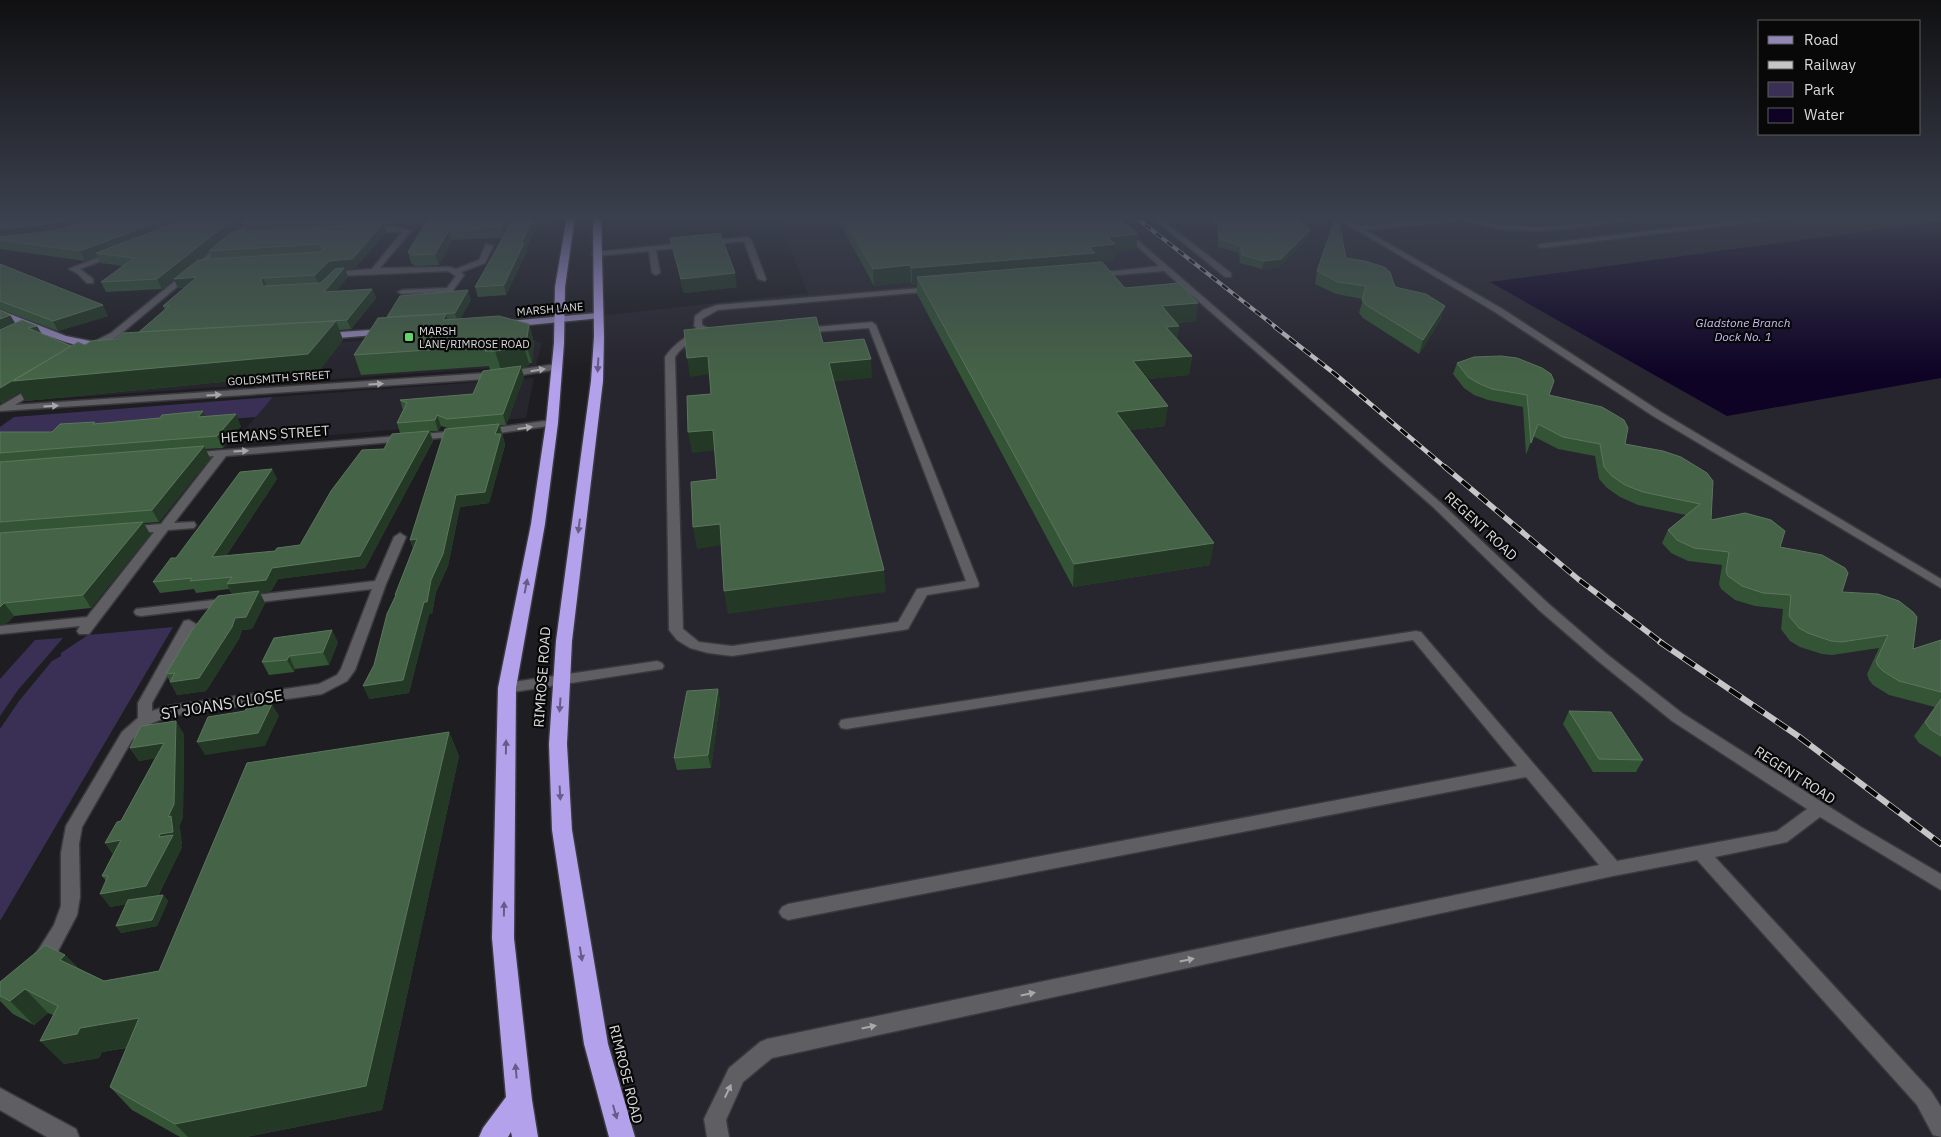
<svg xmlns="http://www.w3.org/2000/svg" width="1941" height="1137" font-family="'IBM Plex Sans',sans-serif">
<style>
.built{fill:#27252e}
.green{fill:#3a3055}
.water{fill:#0e0225}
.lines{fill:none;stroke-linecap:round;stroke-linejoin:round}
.minor-casing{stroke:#3a393d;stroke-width:3}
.major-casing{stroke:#3a393d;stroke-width:3}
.highway-casing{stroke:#3a393d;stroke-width:3}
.minor{fill:#5f5e63;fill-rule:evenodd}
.major{fill:#9186b5;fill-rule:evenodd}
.highway{fill:#b3a1ec;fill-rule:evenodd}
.rail-far3-casing{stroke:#c6c6c8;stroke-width:4}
.rail-far2-casing{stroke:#c6c6c8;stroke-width:4.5}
.rail-far1-casing{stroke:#c6c6c8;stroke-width:5.5}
.rail-casing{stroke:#c6c6c8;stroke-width:6}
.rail-far3{stroke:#080809;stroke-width:2.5;stroke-dasharray:7;stroke-linecap:butt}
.rail-far2{stroke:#080809;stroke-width:3;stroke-dasharray:9;stroke-linecap:butt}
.rail-far1{stroke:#080809;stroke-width:4;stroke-dasharray:11;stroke-linecap:butt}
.rail{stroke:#080809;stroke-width:4.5;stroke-dasharray:14;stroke-linecap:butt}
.wall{fill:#335535;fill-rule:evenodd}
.shaded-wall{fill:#233925}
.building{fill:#456346;stroke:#5c765e}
.oneway{fill:#665c86}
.oneway2{fill:#a8a8ab}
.poi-dot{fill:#63d469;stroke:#080809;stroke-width:2}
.labels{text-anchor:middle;stroke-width:4.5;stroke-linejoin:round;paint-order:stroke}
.far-street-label{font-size:11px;fill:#d9d9db;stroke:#080809}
.far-poi-label{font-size:11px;fill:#d9d9db;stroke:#080809;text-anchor:start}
.far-water-label{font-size:12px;font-style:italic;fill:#c8bcf5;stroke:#080809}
.street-label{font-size:14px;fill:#d9d9db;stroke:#080809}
.near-street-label{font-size:16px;fill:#d9d9db;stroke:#080809}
</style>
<rect width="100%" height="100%" fill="#1e1d21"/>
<g class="built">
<path d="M398 216H556L554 223 423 229 392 224Z"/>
<path d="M777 216H1941V1137H622L558 744 598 316 808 293Z"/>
<path d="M512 332 542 343 536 365 36 400 115 356Z"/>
<path d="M534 378 526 418 232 444 273 397Z"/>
</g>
<g class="green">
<path d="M273 397 256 417 73 431 0 442V427L14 417Z"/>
<path d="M173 627 0 921V729L19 701 52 661 61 656V653L88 635Z"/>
<path d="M63 638 18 690 0 716V679L35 640Z"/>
</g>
<path class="water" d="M1941 221V378L1727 416 1490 282Z"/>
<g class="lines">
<g class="minor-casing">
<g id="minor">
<path d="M255 216H262L117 337 95 348H89V344L111 333Z"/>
<path d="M1103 216H1110L1441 503 1550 605 1608 655 1682 713 1861 827 1941 874V890L1820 817 1787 842 1715 857 1931 1091 1941 1107V1137L1933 1135 1917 1105 1697 860 1613 876 772 1058 743 1082 726 1120 729 1137H707L704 1119 729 1068 760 1042 767 1039 1599 865 1526 777 788 920 782 917 779 912 782 907 788 904 1517 766 1413 640 846 729 841 728 839 724 841 720 846 719 1416 631 1421 632 1617 861 1777 831 1807 809 1672 721 1598 661 1540 611 1433 507 1164 271 1094 277V273H1097L1159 266Z"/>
<path d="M1150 216H1157L1231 273V277H1225Z"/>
<path d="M1333 216H1341L1358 226 1465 216 1498 224 1537 227 1577 224 1632 216 1630 220 1577 228 1537 231 1498 229 1459 219 1449 222 1365 230 1501 308 1661 412 1941 579V588L1653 416 1495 312Z"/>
<path d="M1771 216H1792L1789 218 1541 248 1537 246 1541 244Z"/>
<path d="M391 226 411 231 380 268 450 267 456 269 479 260 486 244 493 246 485 263 461 272 464 275 452 292H449L402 294 398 292 402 290 447 288 456 276 448 271 338 276 334 281H328L327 279 333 272 372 269 402 232C392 230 374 234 365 229L369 227Z"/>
<path d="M747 237 751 239 766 279 765 281 758 279 744 241 707 245 703 243 707 241Z"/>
<path d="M687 243H690V247L656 250 660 273 656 275 652 273 649 251 596 256 592 254 596 252Z"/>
<path d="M112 252 119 254 80 269 93 279V283H87L78 274 69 269Z"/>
<path d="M932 287 936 289 935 291 718 310 702 319V325L718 333V337L704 334C694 342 682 345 675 357L683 629 699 642 732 646 898 622 917 589 966 581 869 328 799 333 798 331 802 328 872 322 876 325 979 584 978 587 927 595 908 629 903 630 732 656 708 653 690 648 677 640 669 630 665 357C674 344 685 336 700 331L694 326 695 316 703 310 717 305Z"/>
<path d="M557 364 562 367 560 369 501 378 0 411V406L36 385 39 386V390L15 405 501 372Z"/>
<path d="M552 420 556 421V425L486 435 481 432 486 429Z"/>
<path d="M459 431 463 432 464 434 463 436 226 456 174 523 194 522 196 525 194 528 168 530 89 634H79L77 631 80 626 0 634V626L87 617 154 532 126 533 124 530 126 527 161 524 214 456 192 458 187 455 188 453Z"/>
<path d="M400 533 406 537 386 584 355 670 347 681 322 694 170 716 150 724 132 740 82 827 79 844 80 897 77 915 58 951 48 966 41 968 34 966 32 960 54 925 61 906V853L66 826 122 732 138 718V703L184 621 189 620 196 624 152 703V711L168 706 319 684 337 675 341 669 372 589 141 616 136 615 134 612 136 609 375 581 394 537Z"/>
<path d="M657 661 662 663 664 666 662 669 507 693 502 692 500 688 502 684 507 683Z"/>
<path d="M0 1088 76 1129 79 1137H47L0 1110Z"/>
</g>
</g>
<g class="major-casing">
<g id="major">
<path d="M0 310 66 336 105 344 106 346C92 357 17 324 0 316Z"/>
<path d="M598 313 602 316 601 318 508 327 504 324 508 321Z"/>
<path d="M384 329 387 330V334L326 339 322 336 326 333Z"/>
</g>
</g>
<g class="highway-casing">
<g id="highway">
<path d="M567 216H575L565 287 564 343 558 423 545 524 516 688 514 938 532 1100 538 1137H512L511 1132 508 1137H479L483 1128 506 1097 492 938 498 688 531 524 546 423 554 343 555 287Z"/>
<path d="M593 216H601L604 337 603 381 572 641 567 744 572 830 608 1044 635 1137H609L584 1044 552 830 549 744 556 641 591 381 594 337Z"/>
</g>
</g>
<use href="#minor" class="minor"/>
<use href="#major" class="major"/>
<use href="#highway" class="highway"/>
<g class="rail-far3-casing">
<path id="rail-far3" d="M1134 216 1277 328"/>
</g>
<g class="rail-far2-casing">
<path id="rail-far2" d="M1275 327 1335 374 1446 468"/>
</g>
<g class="rail-far1-casing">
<path id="rail-far1" d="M1445 467 1578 579 1662 643"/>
</g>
<g class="rail-casing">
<path id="rail" d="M1660 642 1798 736 1941 844"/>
</g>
<use href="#rail-far3" class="rail-far3"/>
<use href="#rail-far2" class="rail-far2"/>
<use href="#rail-far1" class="rail-far1"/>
<use href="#rail" class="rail"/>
</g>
<g class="wall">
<path d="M0 216H400L393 224 384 225 386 232 355 268 345 269 348 277 336 291 372 289 376 298 351 329 339 330 343 340 317 373 25 401 20 392 1 403 10 315 15 323 71 346 85 345 116 339 139 332 165 310 163 306 184 288H178L174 279 162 289 106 292 101 282 123 266 101 263 97 256 85 261 0 249ZM243 223 246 231 231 233ZM209 251 212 259 198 260ZM333 270H334L320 283Z"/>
<path d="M430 216H539L540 221 526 248 527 251 506 295 478 297 475 287 503 238 452 240 439 265 415 266 411 263 408 252Z"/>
<path d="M836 216H1116L1136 250 1115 253 1114 261 1102 262 1125 288 1196 321 1176 323 1179 326 1177 340 1192 356 1189 375 1147 379 1165 426 1130 430 1210 565 1073 587 917 294V285H912L911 282 874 286Z"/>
<path d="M1204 216H1293L1308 238 1279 267 1262 269 1240 263 1239 253 1218 247 1217 226Z"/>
<path d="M670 238 737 287 684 293 673 251Z"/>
<path d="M0 264 108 316 58 331 0 309Z"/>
<path d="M1317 271 1395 287 1441 319 1419 354 1363 318 1359 313 1363 299 1336 294 1315 284Z"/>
<path d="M471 300 460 319 529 324 534 343 532 363H529L528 366 521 367 524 377 506 425H500L505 445 489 503 460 507 448 566 436 592 432 614H429L409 693 369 699 374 665 395 597V595L413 548 410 540 448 428 441 426 438 431H430L433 441 365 568 278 579 271 591 260 593 265 603 252 629 242 630 239 639 206 691 177 695 166 674 232 594 229 589 196 593 194 589 160 593 153 582 176 558 272 469 277 479 226 556 275 551 300 545 384 449 400 433 397 423 403 410 400 400 473 394 490 370 489 366 361 375 354 355 387 318Z"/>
<path d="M1457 363 1549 395 1625 444 1663 451 1711 520 1780 547 1842 592 1913 649 1941 640V757L1919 743 1914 736 1935 707 1889 695 1873 685 1869 680 1867 674 1879 648 1832 655 1822 654 1800 647 1790 641 1781 629 1783 609 1755 606 1735 600 1721 589 1719 584 1722 565 1688 561 1671 553 1662 543 1668 530 1686 515 1638 505 1620 497 1607 488 1599 479 1595 456 1558 449 1533 436 1526 455 1523 407 1488 400 1474 395 1464 388 1453 374Z"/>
<path d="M206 416 241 426 223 448 205 449 210 458 159 522 144 523 150 534 91 608 14 616 7 623 0 625V432H52L96 424Z"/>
<path d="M338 642 329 665 295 669 294 672 269 675 262 662Z"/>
<path d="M718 689 720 702 711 768 677 770 674 758Z"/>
<path d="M1569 711 1643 760 1636 772H1593L1563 724Z"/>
<path d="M449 732 459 756 382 1110 246 1137H180L132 1110 110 1087 126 1048 102 1052 99 1058 64 1064 53 1015 48 1013 34 1025 13 1014 0 1001V982L65 955 78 968 104 981 159 971Z"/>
<path d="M184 734 183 817 179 827 180 829 182 845H180L182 847 158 896 163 895 168 901 157 926 121 933 116 926 126 904 110 907 106 881 102 876 113 854 105 843 121 821 155 758 139 761 130 748Z"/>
</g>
<g class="shaded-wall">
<path d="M75 216H97L77 226 52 233 0 239V229Z"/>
<path d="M174 216H202L96 253 97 256 85 261 80 251Z"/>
<path d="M237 216H252L174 279 197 277 201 286 178 288 174 279 162 289 157 279Z"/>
<path d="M390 216H400L393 224Z"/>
<path d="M508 216H516L505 237 502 227Z"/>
<path d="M536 216H539L540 221 526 248 527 251 506 295 504 285 521 243Z"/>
<path d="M383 224 386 232 355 268 345 269 348 277 328 301 324 292 344 269 333 270 318 284 315 275 329 261Z"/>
<path d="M449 230 452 240 439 265 435 254Z"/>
<path d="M1310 230 1308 238 1279 267 1262 269 1264 261Z"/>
<path d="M1138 234 1136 250 1115 253 1114 261 917 277V285H912V268L1089 247 1108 237Z"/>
<path d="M910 265 911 282 874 286 873 269Z"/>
<path d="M735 273 737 287 684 293 681 279Z"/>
<path d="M263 278 267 287V295L261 280Z"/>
<path d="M372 289 376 298 351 329 347 320Z"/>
<path d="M468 290 471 300 458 323 455 313Z"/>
<path d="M1198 303 1196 321 1160 324 1162 306Z"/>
<path d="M103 305 108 316 58 331 53 321Z"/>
<path d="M1445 306 1441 319 1419 354 1423 340Z"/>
<path d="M446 314 452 333 443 320Z"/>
<path d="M10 315 16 325 0 333V319Z"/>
<path d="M336 321 343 340 317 373 25 401 20 392 0 403V388L71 346Z"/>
<path d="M529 324 534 343 532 363 526 344Z"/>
<path d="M37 326 43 336 28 328Z"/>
<path d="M1179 326 1177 344 1166 327Z"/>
<path d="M523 344 529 363 528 366 521 367 524 377 506 425 503 414 501 370 495 351Z"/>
<path d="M708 356 711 374 690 377 687 358Z"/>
<path d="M1192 356 1189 375 1131 381 1133 361Z"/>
<path d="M871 359 872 378 831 382 829 363Z"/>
<path d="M1168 406 1165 426 1114 432 1116 412Z"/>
<path d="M203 411 209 423 198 417Z"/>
<path d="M236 414 241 426 223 448 217 436Z"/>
<path d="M437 415 441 426 438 431 435 420Z"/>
<path d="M499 424 505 445 489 503 460 507 448 566 436 592 432 614H429L409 693 369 699 363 686 424 602 456 495 495 434Z"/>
<path d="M713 430 717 450 692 453 688 432Z"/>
<path d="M429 431 433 441 365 568 278 579 271 591 260 593 265 603 252 629 242 630 239 639 206 691 177 695 170 682 233 596 227 584 272 568 360 556Z"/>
<path d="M204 446 210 458 159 522 152 510Z"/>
<path d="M272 469 277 479 218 568 212 557Z"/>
<path d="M143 522 150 534 91 608 83 595Z"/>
<path d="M720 524 723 545 697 549 693 527Z"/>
<path d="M417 539 415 552 410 540Z"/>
<path d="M1214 543 1210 565 1073 587 1074 564Z"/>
<path d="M884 570 886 592 728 614 724 591Z"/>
<path d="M4 603 14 616 7 623 0 625V607Z"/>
<path d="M332 630 338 642 329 665 323 652Z"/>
<path d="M289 656 295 669 294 672 287 660Z"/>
<path d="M718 689 720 702 711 768 708 755Z"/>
<path d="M272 704 279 716 265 746 205 755 197 742Z"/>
<path d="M176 721 184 734 183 817 179 827 180 829 182 845H180L182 847 156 899 110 907 100 894 159 837 168 817Z"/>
<path d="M449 732 459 756 382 1110 246 1137H188L175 1124Z"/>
<path d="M164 743 172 756 139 761 130 748Z"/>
<path d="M121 840 115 856 105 843Z"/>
<path d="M163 895 168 901 157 926 121 933 116 926Z"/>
<path d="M65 955 87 979 60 960Z"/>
<path d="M25 989 48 1013 34 1025 10 1001Z"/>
<path d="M139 1018 160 1041 102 1052 99 1058 64 1064 40 1041 80 1028Z"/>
</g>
<g class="building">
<path d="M0 216H75L47 224 0 229Z"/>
<path d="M95 216H174L80 251 0 240V237L37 233 67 228Z"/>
<path d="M194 216H237L157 279 101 282 134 258 96 253Z"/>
<path d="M250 216H376L243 223Z"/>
<path d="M430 216H508L502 227 449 230 435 254 412 255 408 252Z"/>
<path d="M515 216H536L521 243H524L504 285 475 287Z"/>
<path d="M843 216H1116L1138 234 1108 237 1115 244 1089 247 1095 253 912 268 910 265 873 269Z"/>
<path d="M1215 216H1293L1310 230 1281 259 1264 261 1242 255 1240 245 1220 239 1218 218Z"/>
<path d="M1336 216H1338L1346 258 1365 261 1384 267 1390 272 1395 287 1426 294 1445 306 1423 340 1366 305 1362 300 1366 286 1338 282 1317 271Z"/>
<path d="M383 224 352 259 329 261 315 275 263 278 261 280 263 286 321 283 335 269 344 268 324 292 372 289 347 320 139 332 169 306H163L197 277 174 279 198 260 319 252 324 249 319 244 209 251 232 232Z"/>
<path d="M720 233 735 273 681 279 670 238Z"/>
<path d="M1102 262 1125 288 1179 283 1198 303 1162 306 1179 326 1166 327 1192 356 1133 361 1168 406 1116 412 1214 543 1074 564 917 277Z"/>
<path d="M0 264 103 305 53 321 0 301Z"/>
<path d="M468 290 455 313 387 317 400 296Z"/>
<path d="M0 310 10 315 0 319Z"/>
<path d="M446 314 443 320 499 316 529 324 526 344H523L522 347 495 351H485L487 346 354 355 378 318Z"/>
<path d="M816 317 823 343 864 339 871 359 829 363 884 570 724 591 720 524 693 527 691 482 717 479 713 430 688 432 687 396 711 394 708 356 687 358 684 330Z"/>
<path d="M22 320 37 326 28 328 71 346 0 388V330Z"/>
<path d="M336 321 308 354 13 381 78 342 85 345 91 341 116 339 123 333Z"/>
<path d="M1501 356 1517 358 1542 368 1551 374 1554 381 1549 395 1602 407 1624 420 1628 428 1625 444 1663 451 1681 457 1707 473 1713 481 1711 520 1745 513 1771 520 1785 531 1780 547 1822 555 1845 568 1848 573 1842 592 1878 594 1899 601 1913 612 1917 617 1913 649 1941 640V692L1899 681 1883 671 1878 666 1876 661 1888 635 1841 642 1831 641 1808 633 1799 628 1789 616 1791 595 1763 593 1742 586 1728 576 1726 571 1729 552 1694 548 1677 540 1668 530 1700 504 1643 492 1625 485 1612 476 1604 467 1600 444 1563 437 1538 424 1531 443 1527 395 1492 389 1478 383 1468 377 1457 363 1474 357Z"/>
<path d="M521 366 503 414 447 419 437 415 435 420 397 423 407 403 400 400 473 394 483 371Z"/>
<path d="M203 411 198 417 236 414 217 436 0 453V432H52L60 424 95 422 93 424 160 418 162 415Z"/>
<path d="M499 424 495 434H501L485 492 456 495 443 554 431 580 427 602H424L403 680 363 686 374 665 387 614 396 595H395L417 539 410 540 445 429Z"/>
<path d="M429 431 360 556 272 568 266 580 227 584 232 577 190 581 192 578 153 582 171 558H176L240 472 272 469 212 557 275 551 277 548 300 545 331 491 362 450 384 449 392 434Z"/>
<path d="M204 446 152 510 0 522V462Z"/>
<path d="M143 522 83 595 4 603 0 607V533Z"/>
<path d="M259 591 246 617 235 618 232 627 199 678 170 682 175 673 166 674 191 632 218 596Z"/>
<path d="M332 630 323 652 289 656 287 660 262 662 274 638Z"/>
<path d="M718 689 708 755 674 758 687 691Z"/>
<path d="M1941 699V736L1930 729 1925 722Z"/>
<path d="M272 704 258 733 197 742 208 717 245 711 246 709Z"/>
<path d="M1569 711 1611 712 1643 760 1599 759Z"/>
<path d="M176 721 174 804 168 817 171 816 173 832 160 834 159 837 173 835 146 886 100 894 108 876H102L121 840 105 843 117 822 121 821 164 743 130 748 141 726Z"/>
<path d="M449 732 366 1086 175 1124 110 1087 139 1018 80 1028 77 1034 40 1041 58 1006 25 989 10 1001 0 996V982L45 945 65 955 60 960 104 981 159 971 247 763Z"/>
<path d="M163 895 152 920 116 926 128 900Z"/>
</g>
<defs><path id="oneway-solid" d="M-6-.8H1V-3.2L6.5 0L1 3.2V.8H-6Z" transform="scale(1.25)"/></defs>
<g class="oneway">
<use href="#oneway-solid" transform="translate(598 365) rotate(93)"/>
<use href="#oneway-solid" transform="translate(579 526) rotate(97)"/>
<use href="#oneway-solid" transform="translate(526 586) rotate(-79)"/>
<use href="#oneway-solid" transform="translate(560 705) rotate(94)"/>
<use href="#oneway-solid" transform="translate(506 747) rotate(-89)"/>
<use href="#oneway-solid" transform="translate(560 793) rotate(87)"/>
<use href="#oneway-solid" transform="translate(504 909) rotate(-89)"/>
<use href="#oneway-solid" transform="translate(581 954) rotate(81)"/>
<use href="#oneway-solid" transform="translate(516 1071) rotate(-95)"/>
<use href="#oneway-solid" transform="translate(615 1112) rotate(74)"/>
</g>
<g class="oneway2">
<use href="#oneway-solid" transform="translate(538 370) rotate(-9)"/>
<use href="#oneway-solid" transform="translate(376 384) rotate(-4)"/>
<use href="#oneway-solid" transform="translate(214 395) rotate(-4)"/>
<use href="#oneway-solid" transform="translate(51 406) rotate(-4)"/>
<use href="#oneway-solid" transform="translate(525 428) rotate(-8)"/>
<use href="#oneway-solid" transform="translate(241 451) rotate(-4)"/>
<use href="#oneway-solid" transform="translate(1187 960) rotate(-12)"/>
<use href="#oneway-solid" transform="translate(1028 994) rotate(-12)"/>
<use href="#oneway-solid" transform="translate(869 1027) rotate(-12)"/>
<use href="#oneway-solid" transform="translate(728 1091) rotate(-65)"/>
</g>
<linearGradient id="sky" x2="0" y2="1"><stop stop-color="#101012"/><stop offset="0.58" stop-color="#3b404e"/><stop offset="1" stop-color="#3b404e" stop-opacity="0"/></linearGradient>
<rect width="1941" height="375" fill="url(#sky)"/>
<rect class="poi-dot" x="404" y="332" width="10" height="10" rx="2.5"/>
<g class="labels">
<g class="far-street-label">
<text transform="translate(550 309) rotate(-5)" y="4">MARSH LANE</text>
<text transform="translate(279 378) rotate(-4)" y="4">GOLDSMITH STREET</text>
</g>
<g class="far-poi-label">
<text x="419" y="335">MARSH<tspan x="419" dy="13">LANE/RIMROSE ROAD</tspan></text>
</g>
<g class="far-water-label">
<text x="1743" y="327">Gladstone Branch<tspan x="1743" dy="14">Dock No. 1</tspan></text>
</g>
<g class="street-label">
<text transform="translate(275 434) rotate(-4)" y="5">HEMANS STREET</text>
<text transform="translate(1481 526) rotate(43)" y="5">REGENT ROAD</text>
<text transform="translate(542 677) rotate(-86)" y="5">RIMROSE ROAD</text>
<text transform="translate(1795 775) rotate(33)" y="5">REGENT ROAD</text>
<text transform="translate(626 1074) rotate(76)" y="5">RIMROSE ROAD</text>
</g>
<g class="near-street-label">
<text transform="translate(222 704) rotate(-9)" y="6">ST JOANS CLOSE</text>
</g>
</g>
<rect x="1758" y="20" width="162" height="115" fill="#080809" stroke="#5c5c5d"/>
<rect x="1768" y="36" width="25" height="8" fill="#9186b5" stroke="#5c5c5d"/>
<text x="1804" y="45" font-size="15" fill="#d9d9db">Road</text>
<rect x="1768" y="61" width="25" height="8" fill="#c6c6c8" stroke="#5c5c5d"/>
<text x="1804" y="70" font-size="15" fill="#d9d9db">Railway</text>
<rect x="1768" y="82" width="25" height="15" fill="#3a3055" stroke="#5c5c5d"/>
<text x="1804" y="95" font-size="15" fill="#d9d9db">Park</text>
<rect x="1768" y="108" width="25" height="15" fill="#0e0225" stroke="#5c5c5d"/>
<text x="1804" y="120" font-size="15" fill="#d9d9db">Water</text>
</svg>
